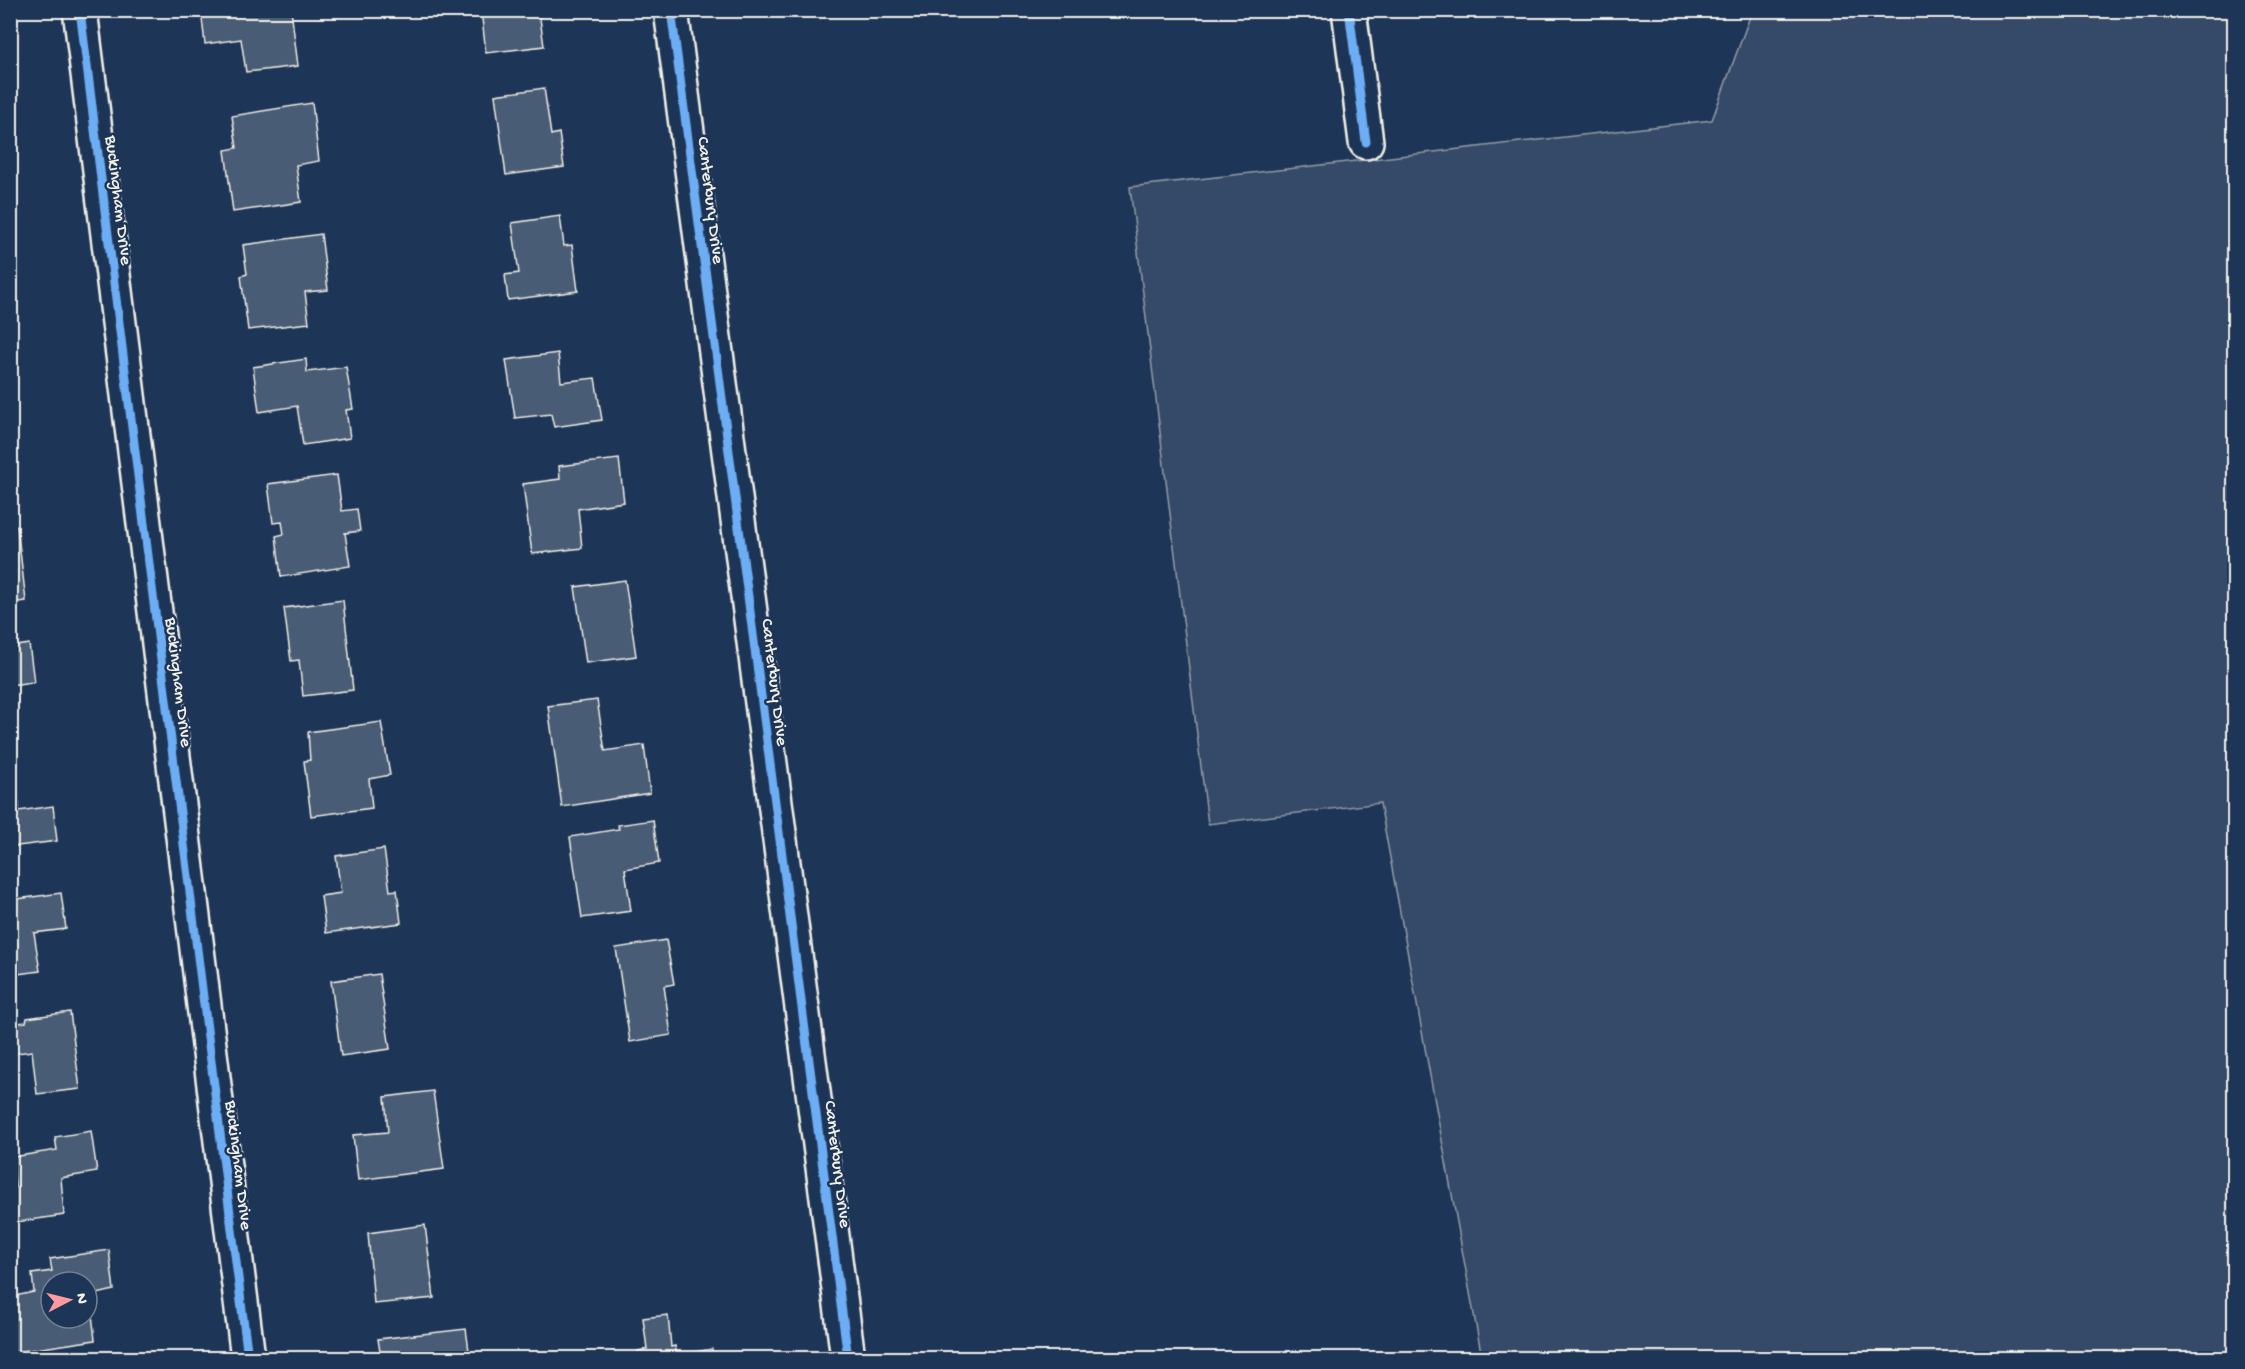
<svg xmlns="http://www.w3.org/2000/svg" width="2245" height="1369" font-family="'Gochi Hand',sans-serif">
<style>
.green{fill:#354a67;stroke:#949ea8;stroke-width:1.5}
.building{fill:#485b74;stroke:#f4f1e8;stroke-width:1.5;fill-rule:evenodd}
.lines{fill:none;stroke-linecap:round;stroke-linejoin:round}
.minor-casing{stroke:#f4f1e8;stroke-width:38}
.minor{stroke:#1d3557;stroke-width:33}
.cycleway-casing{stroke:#1d3557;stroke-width:13}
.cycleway{stroke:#6dadf4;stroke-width:9}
.labels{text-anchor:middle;stroke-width:5;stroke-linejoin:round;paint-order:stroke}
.street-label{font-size:18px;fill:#f4f1e8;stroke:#1d3557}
</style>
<rect width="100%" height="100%" fill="#1d3557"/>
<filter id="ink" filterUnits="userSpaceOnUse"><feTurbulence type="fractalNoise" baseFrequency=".0167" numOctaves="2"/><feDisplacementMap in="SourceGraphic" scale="12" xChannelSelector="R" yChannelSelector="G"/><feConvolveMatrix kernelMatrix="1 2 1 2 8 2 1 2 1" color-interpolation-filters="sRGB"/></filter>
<g filter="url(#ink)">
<path class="green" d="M1752 11H2234V1358H1482L1380 803 1208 824 1130 187 1712 120Z"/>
<g class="building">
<path d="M201 10H291L298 66 246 72 241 39 205 44Z"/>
<path d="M481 10H528L529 14 539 12 544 46 486 53Z"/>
<path d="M544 88 551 135 559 133 564 167 506 175 495 95Z"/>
<path d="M312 103 319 161 296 165 301 202 233 212 225 150 237 148 232 116Z"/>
<path d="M560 216 564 246 572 245 578 291 508 300 505 275 519 273 512 223Z"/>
<path d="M321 234 328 290 305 292 309 323 248 330 241 276 247 274 243 245Z"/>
<path d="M558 353 561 382 595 378 602 420 554 427 551 414 515 418 506 360Z"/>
<path d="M306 359 307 372 346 367 353 409 346 410 350 438 303 445 297 406 259 412 253 367Z"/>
<path d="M619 459 624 502 578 509 582 548 532 554 523 484 560 479 559 466Z"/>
<path d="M337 475 342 511 357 509 360 531 345 533 350 566 281 577 276 536 284 534 282 522 273 523 268 484Z"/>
<path d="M17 526 26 601 10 603V527Z"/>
<path d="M625 580 636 656 586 663 575 587Z"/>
<path d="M343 600 353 690 303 696 299 660 291 661 284 608Z"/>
<path d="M29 644 34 682 10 685V647Z"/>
<path d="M597 700 605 751 644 745 650 793 562 807 548 706Z"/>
<path d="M381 722 390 775 369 779 372 808 311 816 304 761 310 760 308 732Z"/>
<path d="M10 777 14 803H19V811L53 806 57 841 10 847Z"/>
<path d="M653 820 659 863 625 869 631 911 582 918 570 837 619 829 618 825Z"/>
<path d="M384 849 390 891 397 890 401 923 326 933 321 896 341 893 336 856Z"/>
<path d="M61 893 66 929 34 933 40 971 10 975V900Z"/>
<path d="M666 940 674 984 664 986 671 1035 630 1042 616 948Z"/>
<path d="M379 974 390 1049 341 1056 331 981Z"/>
<path d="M70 1012 80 1089 37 1094 32 1051 10 1054V1024L26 1022 27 1018Z"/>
<path d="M433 1091 444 1169 358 1180 353 1135 388 1132 385 1097Z"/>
<path d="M91 1131 97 1172 61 1178 64 1215 10 1223V1188L15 1187 13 1157 57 1150 55 1137Z"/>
<path d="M425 1225 434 1298 374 1304 368 1233Z"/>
<path d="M109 1250 114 1290 97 1294 98 1304 91 1306 95 1340 10 1353V1297L34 1292 32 1274 52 1271 50 1259ZM51 1282H87V1318H51Z"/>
<path d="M668 1315 671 1347 675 1346 677 1355 712 1349 714 1358H638V1351L647 1349 643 1318Z"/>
<path d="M466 1329 470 1358H381L378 1339Z"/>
</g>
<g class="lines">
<g class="minor-casing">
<g id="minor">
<path d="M80 10 248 1358"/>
<path d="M671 10 848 1358"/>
<path d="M1349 10 1366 142"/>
</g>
</g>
<use href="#minor" class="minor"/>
<g class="cycleway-casing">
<g id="cycleway">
<path d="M80 10 248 1358"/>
<path d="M671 10 848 1358"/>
<path d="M1349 10 1366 142"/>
</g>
</g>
<use href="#cycleway" class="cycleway"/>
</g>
</g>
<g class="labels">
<g class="street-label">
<text transform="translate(120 200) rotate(83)" y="6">Buckingham Drive</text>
<text transform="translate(712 200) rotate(83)" y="6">Canterbury Drive</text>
<text transform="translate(180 682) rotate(83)" y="6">Buckingham Drive</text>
<text transform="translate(776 682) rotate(83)" y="6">Canterbury Drive</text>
<text transform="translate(839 1164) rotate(83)" y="6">Canterbury Drive</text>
<text transform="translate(240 1165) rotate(83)" y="6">Buckingham Drive</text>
</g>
</g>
<rect width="2245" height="1369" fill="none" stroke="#1d3557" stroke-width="36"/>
<rect x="18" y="18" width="2209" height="1333" fill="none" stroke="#f4f1e8" stroke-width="2" filter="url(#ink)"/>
<g transform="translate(69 1300) rotate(83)"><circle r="28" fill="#1d3557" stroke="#738091" stroke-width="1.5"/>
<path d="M0-4.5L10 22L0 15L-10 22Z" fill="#ff9aa2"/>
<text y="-9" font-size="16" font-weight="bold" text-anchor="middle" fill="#f4f1e8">N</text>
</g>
</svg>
